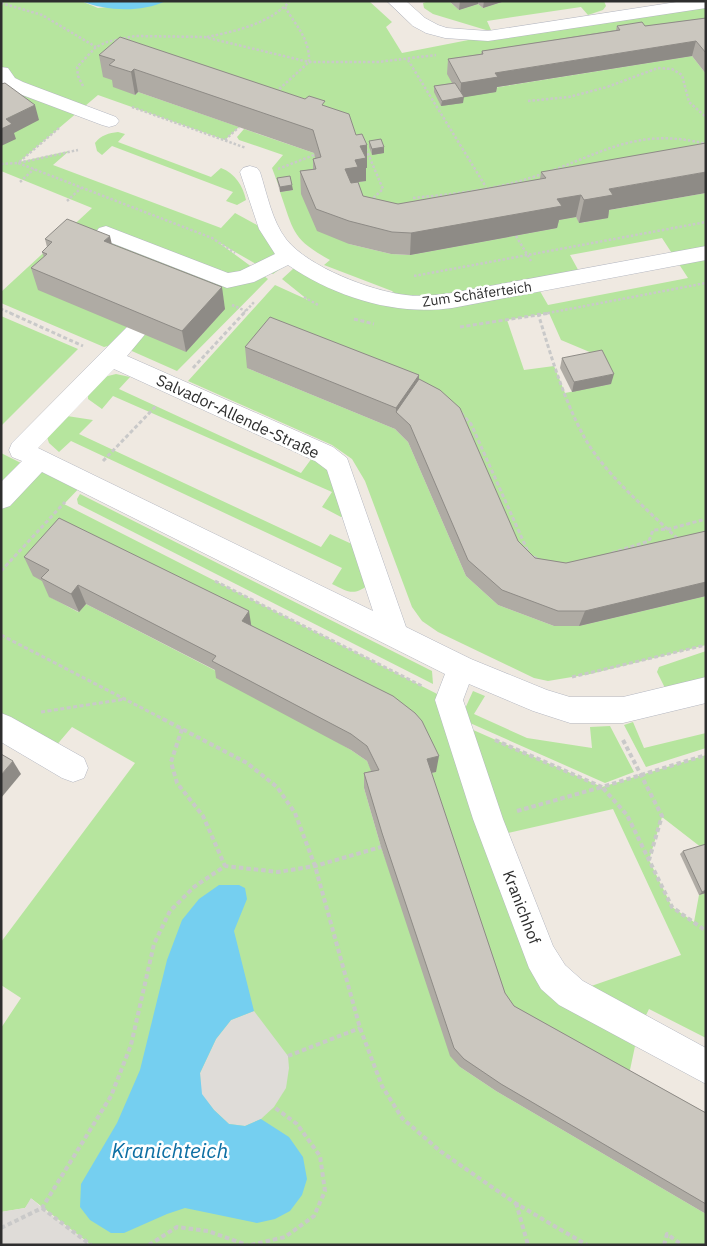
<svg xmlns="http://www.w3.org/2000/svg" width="707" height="1246" font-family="'IBM Plex Sans',sans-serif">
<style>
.green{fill:#b6e59e;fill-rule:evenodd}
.plaza{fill:#dfdcd8}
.water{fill:#75cff0}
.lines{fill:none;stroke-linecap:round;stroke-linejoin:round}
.minor-casing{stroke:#b4b7c1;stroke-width:1}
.path-far2{stroke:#c9c9c9;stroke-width:2.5;stroke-dasharray:2.5 2;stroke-linecap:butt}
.path-far1{stroke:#c9c9c9;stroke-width:3;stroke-dasharray:4 2.5;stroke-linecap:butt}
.path{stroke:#c9c9c9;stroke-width:4;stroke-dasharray:4.5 3;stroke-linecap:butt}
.minor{fill:#fff;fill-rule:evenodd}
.wall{fill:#afaba4}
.shaded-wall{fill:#8e8b86}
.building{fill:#cbc7bf;stroke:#8e8b86}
.labels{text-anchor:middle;stroke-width:5;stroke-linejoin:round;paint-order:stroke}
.far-street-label{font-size:14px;fill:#2e2e2e;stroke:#fff}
.street-label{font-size:16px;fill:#2e2e2e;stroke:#fff}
.near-water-label{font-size:21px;font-style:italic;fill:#0d6fa3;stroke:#fff}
</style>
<rect width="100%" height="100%" fill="#efe9e1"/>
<g class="green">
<path d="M1 1H81L98 8 166 1H369L392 22 386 27 402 53 494 35 706 3V33L493 88 692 56 706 74V165L369 221 355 183 365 181 360 169 119 83 135 95 138 92 239 127 225 140 98 95 19 162 69 151 53 165 221 228 235 213 257 225 287 264 273 274 218 242 268 279 177 371 116 344 104 347 1 303V292L92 208 1 171Z"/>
<path d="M429 1H449L459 10 478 4 483 8 505 1H604L606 6 603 10 588 15 581 7 487 21 491 30H486L433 14 424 8 423 3Z"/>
<path d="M244 129 314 153 322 180 349 244 391 254 410 255 557 228 553 221 576 217 580 223 607 218 604 211 706 193V545L531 574 458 426 247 368 395 429 408 442 466 576 498 605 554 626H579L706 596V645L590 674 548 681 534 678 438 632 422 621 412 607 365 481 352 459 332 445 188 381 275 285 308 300 282 279 294 268 406 303 392 291 324 265 330 260C292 239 294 232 280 192L293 190 278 184 272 168 283 155 239 140 237 137ZM662 238 688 278 548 305 537 286 582 277 570 255ZM549 313 561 340 592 353 611 384 565 393 554 366 524 370 507 320Z"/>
<path d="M118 132 125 134 118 142 211 177 221 168C235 173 243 186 246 200L237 205 226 201 233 192 112 146 102 155 97 151 95 143C101 135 109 133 118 132Z"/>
<path d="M1 316 78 349 1 426Z"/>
<path d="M116 374 130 377 119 389 301 473 312 458 330 469 348 514 341 517 322 507 332 492 113 396 102 409 88 399V391L104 377Z"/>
<path d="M67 416 93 420 79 434 321 547 330 534 354 545 368 585C353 597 347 591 332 584L342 568 71 441 59 452 49 443 47 437Z"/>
<path d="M1 453 31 468 85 482 64 504 449 700 471 729 602 787 706 755V847L702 848 662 817 649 860 672 907 694 922 699 895 706 893V1038L649 1009 638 1032 627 1084 509 1016 425 774 436 772 57 588 50 597 78 612 86 604 220 673 351 750 367 761 378 785 364 788 381 847 460 1067 496 1091 706 1214V1245H91L32 1199 25 1208 1 1212V1028L21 998 1 985V942L135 763 72 727 49 754 1 726ZM613 809 681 955 571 993 495 836Z"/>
<path d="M80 494 432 671 433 684 78 504 77 499Z"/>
<path d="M706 651V678L665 688 657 672 659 667Z"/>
<path d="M473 691 485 696 474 714 527 738 592 748 590 727 610 726 634 772 605 783 470 723 464 711Z"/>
<path d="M633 722 644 748 706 733V748L646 767 624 725Z"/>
</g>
<g class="plaza">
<path d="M254 1011 288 1056 289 1068 286 1088 274 1107 261 1119 245 1126 229 1124 214 1110 201 1094 200 1073 216 1039 231 1020Z"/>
<path d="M31 1198 42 1208 91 1245H1V1212L25 1208Z"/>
</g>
<g class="water">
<path d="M81 1H166C140 13 106 11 81 1Z"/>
<path d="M219 885H239L245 888 247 899 234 931 254 1011 231 1020 216 1039 200 1073 202 1094 214 1110 229 1124 245 1126 261 1119 289 1137 303 1157 307 1179 302 1195 290 1211 275 1219 257 1223 185 1208 167 1214 124 1233H111L90 1220 80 1207 81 1184 117 1123 140 1070 167 960 182 920 199 899Z"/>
</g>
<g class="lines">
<g class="minor-casing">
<g id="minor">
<path d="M387 1H406L425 18 438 25 447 28 488 31 683 1H706V8L488 41 445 38 426 33 413 26Z"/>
<path d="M1 67 8 68 15 78 23 82 116 117 119 121 116 125 109 127 102 125 9 90 1 86Z"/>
<path d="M250 166 257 168 260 172C267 194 272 221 286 239 308 267 371 291 406 295 421 297 436 295 452 293L706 246V260L452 308C395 316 335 297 288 265L254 282 227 288 99 238 95 233 99 228 106 226 228 273 240 271 275 254 259 229 240 172 243 168Z"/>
<path d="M136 324 144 326 147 332 127 356 333 447 347 458 406 627 471 659 547 690 570 697H623L706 677V703L623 723H570L533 711 469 684 463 700 503 819 553 946 565 965 583 981 706 1048V1084L559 1005 541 989 529 968 473 819 435 700 445 674 42 472 10 506 1 509V482L22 461 12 457 9 450 12 443 128 326ZM114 369 315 461 327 470 373 611 38 448Z"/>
<path d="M1 713 11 717 84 758 88 768 84 778 73 782 62 778 1 742Z"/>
</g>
</g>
<g class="path-far2">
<path d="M1 3 42 15 96 47"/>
<path d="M207 37C236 31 269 24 290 1"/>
<path d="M408 60 486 187"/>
<path d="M83 86 78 76 77 67 96 47 107 42 135 36 204 37 309 62H378L436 55"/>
<path d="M276 92 309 62C310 39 296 26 285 7"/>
<path d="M528 101 569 97 607 87 658 68 672 69 682 75 689 102 706 117"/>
<path d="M132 107 246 148"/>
<path d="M59 128 18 163 212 238 235 253"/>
<path d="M225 140 239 127"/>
<path d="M366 149 383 189 370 201"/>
<path d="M1 164 18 163 78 150"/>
<path d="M278 169 314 155"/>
<path d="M20 182 34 169"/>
<path d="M413 198C452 194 492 190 530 178 596 158 633 125 706 144"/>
<path d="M67 201 81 188"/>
<path d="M516 236 531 261"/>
<path d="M414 276 706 222"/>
<path d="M304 297 318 305"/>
<path d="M232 305 246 311"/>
<path d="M1 309 13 314"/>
<path d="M243 314 255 301"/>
<path d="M543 314 706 283"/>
</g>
<g class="path-far1">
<path d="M10 313 83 346"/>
<path d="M538 313C550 353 562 394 581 431 602 473 646 508 680 541"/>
<path d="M354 319 374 324"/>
<path d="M460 327 550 313"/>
<path d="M193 368 244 313"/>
<path d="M461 413 471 424 529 554 539 560"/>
<path d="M103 461 156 406"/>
<path d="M612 553 649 541 653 530 669 529 706 519"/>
<path d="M1 571 65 502"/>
<path d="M215 581 422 686"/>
<path d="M1 635 165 720"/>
<path d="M572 677 706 645"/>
<path d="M41 712 126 699"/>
</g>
<g class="path">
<path d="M163 719 247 763 277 787 295 813 315 866 360 1028 382 1086 402 1118 440 1151 515 1203 587 1245"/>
<path d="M182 729 171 762 177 783 203 816 225 866"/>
<path d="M495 740 602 787 706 755"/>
<path d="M623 740 662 816 649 860"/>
<path d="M517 811 602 787 627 815 672 907 706 931"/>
<path d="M288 1056 360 1028"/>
<path d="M516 1203 528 1245"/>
<path d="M42 1208 91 1245"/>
<path d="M1 1228 42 1208 111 1096 131 1045 154 944 170 911 194 887 225 866 278 872 315 866 381 847"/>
<path d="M149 1245 177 1227 208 1231 247 1245"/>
<path d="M251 1245 285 1237 314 1216 325 1191 320 1156 297 1124 274 1107"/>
<path d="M664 1245 667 1234 682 1245"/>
</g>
<use href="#minor" class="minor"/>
</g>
<g class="wall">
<path d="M449 1H505L483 8 478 4 459 10Z"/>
<path d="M706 18V74L692 56 497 87 496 92 463 97V103L441 106 434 92V86L452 83 447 74 448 59 481 54 482 51 616 30 617 26H645Z"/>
<path d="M99 55 325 106 367 145V168H366V181L358 182 363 196 398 204 540 179 541 172 609 210 608 218 579 223 576 217 559 220 557 228 410 255 391 254 349 244 317 231 301 194 300 171 313 169V159L315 158 314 153 138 92 135 95 113 87 112 80 103 77Z"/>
<path d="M369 141 384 147V153L372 155 369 147Z"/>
<path d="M277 178 293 190 280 192 278 184Z"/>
<path d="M45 239 112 244 225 309 186 352 38 290 31 268 44 257 42 252 47 247Z"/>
<path d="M245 347 419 375V379L518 541 535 558 566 563 706 531V596L579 626H554L498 605 466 576 408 442 395 429 247 368Z"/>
<path d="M562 358 611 384 572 392 560 368Z"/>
<path d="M24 557 251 625 436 772 431 773 505 993 514 1006 706 1113V1214L496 1091 460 1067 450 1056 381 847 364 788V773L371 771 367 761 351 750 216 678 215 670 86 604 79 612 49 597 42 581 33 576Z"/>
<path d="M683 851 706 893 699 895 680 854Z"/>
</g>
<g class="shaded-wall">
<path d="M460 1H478V4L459 10Z"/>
<path d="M484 1H505L483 8Z"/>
<path d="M696 41 692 56 497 87 496 92 460 98 461 83 495 73Z"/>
<path d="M134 69 138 92 135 95 131 72Z"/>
<path d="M464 97 463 103 441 106 442 101Z"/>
<path d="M35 105 39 120 14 133 16 139 1 146V129L6 119Z"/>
<path d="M367 145V168H366V181L358 182V190L345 192V169L355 160 360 146Z"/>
<path d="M384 147V153L372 155V149Z"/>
<path d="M706 172V193L609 210 608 218 579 223 584 200 609 189Z"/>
<path d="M292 185 293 190 280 192V187Z"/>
<path d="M581 195 576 217 559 220 557 228 410 255 411 233 557 199Z"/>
<path d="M110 236 115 258 104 241Z"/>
<path d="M222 287 225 309 186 352 182 331Z"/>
<path d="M614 374 611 384 572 392 574 382Z"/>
<path d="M419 375 418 397 396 412V408Z"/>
<path d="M706 582V596L579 626 585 611Z"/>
<path d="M78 585 86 604 79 612 71 594Z"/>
<path d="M249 611 252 630 242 621Z"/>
<path d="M439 756 436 772 425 774 427 759Z"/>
<path d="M13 761 21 774 1 798V775Z"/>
<path d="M706 890V893L699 895 702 892Z"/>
</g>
<g class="building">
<path d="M706 18V53L696 41 495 73 498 77 461 83 448 59 483 54 482 51 620 30 617 26 642 22 645 26Z"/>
<path d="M120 37 305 99 309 96 325 101 322 105 349 114 356 135 362 134 367 145 360 146 366 158 355 160 358 167 345 169 351 183 358 182 363 196 398 204 546 178 541 172 706 143V172L609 189 613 195 584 200 581 195 557 199 562 206 411 233 392 232 349 221 316 209 300 171 316 169 313 159 321 157 313 130 134 69 131 72 109 65 115 60 99 55Z"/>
<path d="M5 83 35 105 6 119 12 124 1 129V84Z"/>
<path d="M455 83 464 97 442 101 434 86Z"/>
<path d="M381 139 384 147 372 149 369 141Z"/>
<path d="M290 176 292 185 280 187 277 178Z"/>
<path d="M67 219 110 236 104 241 222 287 182 331 31 268 47 254 42 252 52 242 45 239Z"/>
<path d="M270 317 419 375 396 408 245 347Z"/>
<path d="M602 350 614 374 574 382 562 358Z"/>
<path d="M419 379 440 390 460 408 518 541 535 558 566 563 706 531V582L585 611H558L502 590 468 560 410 425 396 412Z"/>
<path d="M59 518 249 611 242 621 393 696 415 713 422 721 439 756 427 759 505 993 514 1006 706 1113V1204L501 1084 464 1059 454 1048 382 833 364 773 379 770 367 746 351 734 212 661 216 656 78 585 71 594 41 578 49 570 24 557Z"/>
<path d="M1 754 13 761 1 775Z"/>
<path d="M706 844V890L702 892 683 851Z"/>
</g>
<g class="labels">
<g class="far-street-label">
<text transform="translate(477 294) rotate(-8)" y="5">Zum Schäferteich</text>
</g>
<g class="street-label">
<text transform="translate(238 416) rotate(25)" y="6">Salvador-Allende-Straße</text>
<text transform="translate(522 907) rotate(69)" y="6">Kranichhof</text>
</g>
<g class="near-water-label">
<text x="170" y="1158">Kranichteich</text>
</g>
</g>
<rect width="707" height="1246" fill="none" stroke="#2e2e2e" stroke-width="5"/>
</svg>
